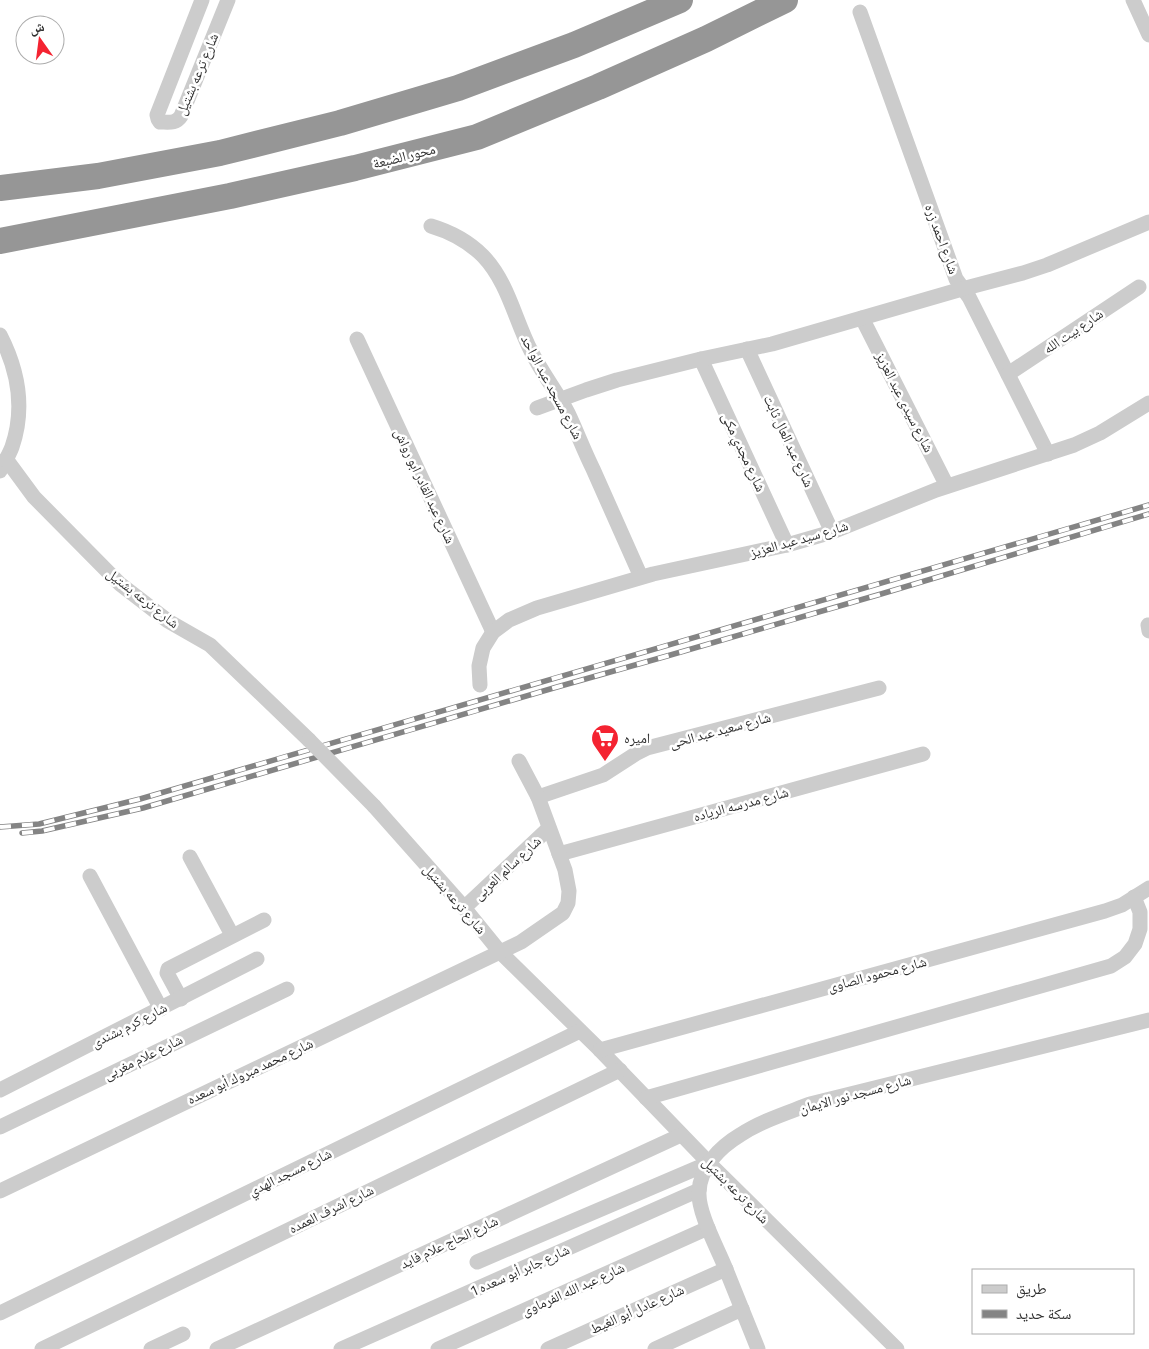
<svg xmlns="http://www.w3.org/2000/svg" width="1149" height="1349" font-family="Commissioner,'Noto Naskh Arabic',sans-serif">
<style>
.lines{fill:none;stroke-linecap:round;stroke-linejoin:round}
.street{stroke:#ccc;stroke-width:15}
.highway{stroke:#969696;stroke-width:26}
.rail-casing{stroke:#848484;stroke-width:5.5}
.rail{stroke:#fff;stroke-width:4;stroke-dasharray:11;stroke-linecap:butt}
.street-bridge{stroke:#ccc;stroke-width:15}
.labels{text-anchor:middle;stroke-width:5;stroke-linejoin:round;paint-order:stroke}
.street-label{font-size:14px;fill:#2f2f2f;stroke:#fff}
.poi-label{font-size:14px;fill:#2f2f2f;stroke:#fff;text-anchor:start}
</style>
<rect width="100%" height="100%" fill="#fff"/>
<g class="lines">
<g class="street">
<path d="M202 0 157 115 158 119 160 122C168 122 176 124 181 116L228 0"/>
<path d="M1133 0 1149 35"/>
<path d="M860 12 956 279 969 297 1048 454"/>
<path d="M431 226C451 232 468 241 483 256 508 282 515 320 531 351 542 373 557 392 568 413 577 432 584 451 593 469 609 505 625 541 641 577"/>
<path d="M862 318 947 486"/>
<path d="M0 335C18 370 25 409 12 447 9 455 4 463 0 471"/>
<path d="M357 339 493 632"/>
<path d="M747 349 832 532"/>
<path d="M701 359 787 545"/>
<path d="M1008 374 1139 287"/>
<path d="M537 408 586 390 617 380 701 359 772 344 962 289 1023 273 1047 265 1149 222"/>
<path d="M6 459 34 497 120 584 168 621 210 645 309 740"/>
<path d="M1148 625 1149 631"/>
<path d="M480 685 479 666 483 648 493 632 509 620 537 608 653 574 787 545 832 532 936 490 1074 445 1100 433 1149 403"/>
<path d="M538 797 603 775 637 753 647 748 879 688"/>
<path d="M374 806 461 904 500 952 600 1050 709 1163 897 1349"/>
<path d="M559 854 923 754"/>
<path d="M190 857 232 935"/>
<path d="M90 876 161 1009"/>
<path d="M464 908 549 828"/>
<path d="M181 999 167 973 168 969 264 920"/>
<path d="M600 1050 1105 911 1122 905 1149 888"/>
<path d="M0 1090 257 959"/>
<path d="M646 1098 1111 966 1125 957 1135 944 1140 929V912L1134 897"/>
<path d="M0 1127 287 989"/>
<path d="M0 1191 521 942 563 913 568 903 569 891 565 870 538 797 519 761"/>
<path d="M477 1262 709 1163"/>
<path d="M0 1313 580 1031"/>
<path d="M42 1349 620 1070"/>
<path d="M151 1349 183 1334"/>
<path d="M217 1349 681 1135"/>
<path d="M341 1349 699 1190"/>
<path d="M438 1349 708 1228"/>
<path d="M548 1349 726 1269"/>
<path d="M655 1349 742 1309"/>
<path d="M758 1349C747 1322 736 1294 725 1267 717 1247 698 1213 699 1192 700 1167 720 1147 740 1135 761 1121 787 1113 810 1104L1149 1020"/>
</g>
<g class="highway">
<path d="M0 188 98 176 220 153 340 123 458 88 574 45 680 0"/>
<path d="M0 241 230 196 355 168 477 137 598 87 706 39 785 0"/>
</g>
<g class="rail-casing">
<g id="rail">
<path d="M0 827 39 824 140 799 1149 505"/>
<path d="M22 833 42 831 143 808 557 687 667 656 881 594 1149 514"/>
</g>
</g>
<use href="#rail" class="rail"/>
<path class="street-bridge" d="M309 740 374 806"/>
</g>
<defs>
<g id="supermarket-pin" transform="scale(1.4375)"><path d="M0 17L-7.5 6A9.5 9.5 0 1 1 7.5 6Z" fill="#f42331" stroke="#fff"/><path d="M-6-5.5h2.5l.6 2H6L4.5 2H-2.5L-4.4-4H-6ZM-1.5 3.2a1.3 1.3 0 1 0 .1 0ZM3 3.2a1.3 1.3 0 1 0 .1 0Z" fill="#fff"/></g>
</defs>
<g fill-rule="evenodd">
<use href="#supermarket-pin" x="605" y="738"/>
</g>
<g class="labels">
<g class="street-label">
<text transform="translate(197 74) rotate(-67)" y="5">شارع ترعه بشتيل</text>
<text transform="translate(404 156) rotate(-14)" y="5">محور الضبعة</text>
<text transform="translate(942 239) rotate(70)" y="5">شارع احمد زره</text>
<text transform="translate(1073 331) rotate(-34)" y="5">شارع بيت الله</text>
<text transform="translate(552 387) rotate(62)" y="5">شارع مسجد عبد الواحد</text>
<text transform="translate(905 402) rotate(63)" y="5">شارع سيدى عبد العزيز</text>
<text transform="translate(789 441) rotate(65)" y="5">شارع عبد العال ثابت</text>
<text transform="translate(744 452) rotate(65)" y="5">شارع مجدي مكى</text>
<text transform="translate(425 486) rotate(65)" y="5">شارع عبد القادر ابو رواش</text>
<text transform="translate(799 539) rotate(-16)" y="5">شارع سيد عبد العزيز</text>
<text transform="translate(143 598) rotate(38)" y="5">شارع ترعه بشتيل</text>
<text transform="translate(720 730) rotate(-15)" y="5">شارع سعيد عبد الحى</text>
<text transform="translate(741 804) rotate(-15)" y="5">شارع مدرسه الرياده</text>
<text transform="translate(507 868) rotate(-43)" y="5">شارع سالم العربى</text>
<text transform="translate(455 899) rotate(49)" y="5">شارع ترعه بشتيل</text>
<text transform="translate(877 974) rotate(-15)" y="5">شارع محمود الصاوى</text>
<text transform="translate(129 1025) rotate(-27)" y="5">شارع كرم بشندى</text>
<text transform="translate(143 1057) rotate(-26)" y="5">شارع علام مغربى</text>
<text transform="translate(250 1071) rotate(-25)" y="5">شارع محمد مبروك أبو سعده</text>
<text transform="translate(855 1094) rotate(-15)" y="5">شارع مسجد نور الايمان</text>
<text transform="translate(290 1172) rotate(-26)" y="5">شارع مسجد الهدي</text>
<text transform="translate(736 1190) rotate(45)" y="5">شارع ترعه بشتيل</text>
<text transform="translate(331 1209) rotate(-26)" y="5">شارع اشرف العمده</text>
<text transform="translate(449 1242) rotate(-25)" y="5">شارع الحاج علام فايد</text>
<text transform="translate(520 1270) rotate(-24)" y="5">شارع جابر أبو سعده 1</text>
<text transform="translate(573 1289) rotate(-24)" y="5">شارع عبد الله الفرماوى</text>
<text transform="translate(637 1309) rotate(-24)" y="5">شارع عادل أبو الغيط</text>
</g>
<g class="poi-label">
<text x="624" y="743">اميره</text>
</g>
</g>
<rect x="972" y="1269" width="162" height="65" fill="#ffffff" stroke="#acacac"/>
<rect x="982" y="1285" width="25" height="8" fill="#cccccc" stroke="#acacac"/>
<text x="1016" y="1294" font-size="15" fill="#2f2f2f">طريق</text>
<rect x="982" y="1310" width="25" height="8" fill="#848484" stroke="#acacac"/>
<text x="1016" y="1319" font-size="15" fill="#2f2f2f">سكة حديد</text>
<g transform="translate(40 40) rotate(346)"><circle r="24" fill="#ffffff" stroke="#acacac"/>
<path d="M0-4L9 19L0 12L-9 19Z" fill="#f42331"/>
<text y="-8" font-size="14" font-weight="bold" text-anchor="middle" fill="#2f2f2f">ش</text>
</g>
</svg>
